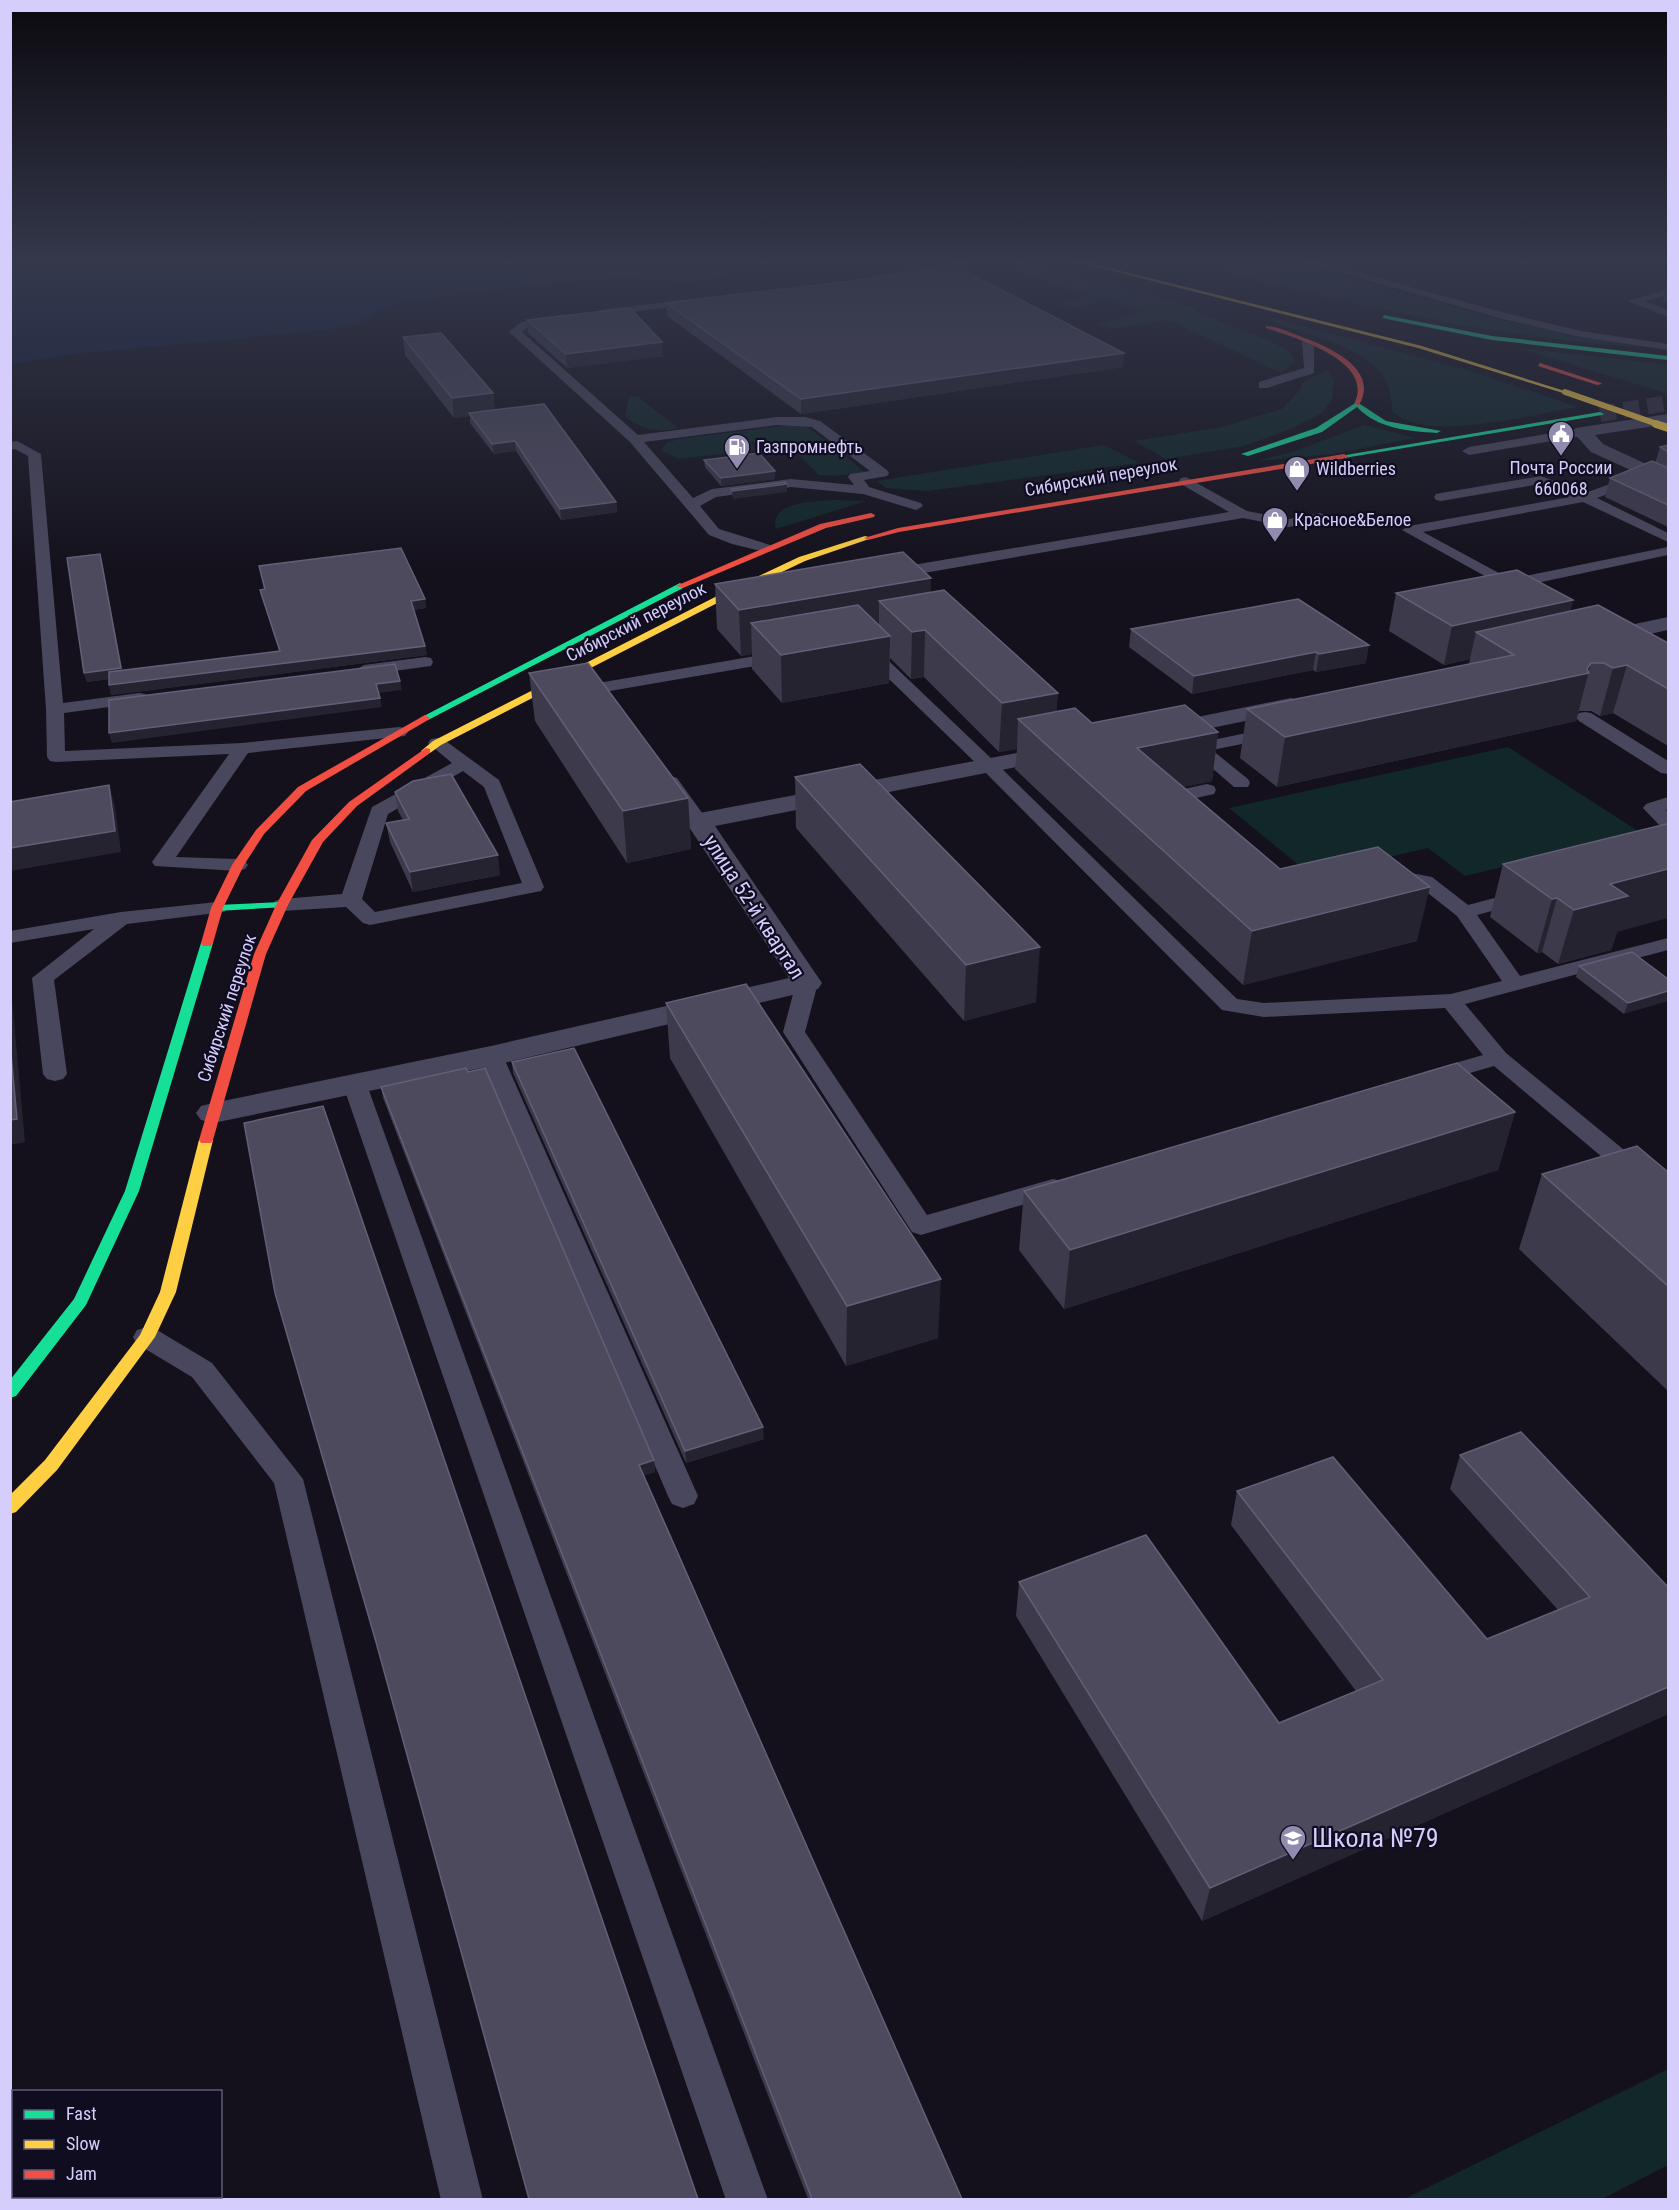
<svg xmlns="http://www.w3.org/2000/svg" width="1679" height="2210" font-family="'Roboto Condensed',sans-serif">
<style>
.green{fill:#112728}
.water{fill:#0e1d3d}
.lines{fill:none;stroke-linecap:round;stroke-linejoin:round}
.primary-tunnel{stroke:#312d3e;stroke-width:16;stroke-dasharray:16 8;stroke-linecap:butt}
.lane{fill:#49475d;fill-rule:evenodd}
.street{fill:#49475d;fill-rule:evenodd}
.fast{fill:#16e098;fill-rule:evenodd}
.slow{fill:#ffcf43;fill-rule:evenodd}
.jam{fill:#f24e42;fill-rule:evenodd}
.slow-bridge-far1{stroke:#ffcf43;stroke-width:6}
.slow-bridge{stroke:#ffcf43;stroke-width:8}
.wall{fill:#3d3a4b}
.shaded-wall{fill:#262330}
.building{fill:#4e4a5e;stroke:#635f77;stroke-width:1.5}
.labels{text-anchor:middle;stroke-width:4.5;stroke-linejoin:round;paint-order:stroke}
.far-poi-label{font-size:18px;fill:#d5cefd;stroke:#110d20;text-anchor:start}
.far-street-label{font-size:18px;fill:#d5cefd;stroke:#110d20}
.street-label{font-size:21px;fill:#d5cefd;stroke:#110d20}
.near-poi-label{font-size:26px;fill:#d5cefd;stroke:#110d20;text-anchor:start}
</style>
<rect width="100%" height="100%" fill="#14111c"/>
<g class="green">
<path d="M985 261H1066L1040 268C1049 271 1056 271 1065 272 1083 276 1100 288 1118 285L1194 308V311L1274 343 1289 352 1295 362 1281 373 1169 320 1109 329 1099 324 1146 311 1107 300 1073 309 1059 304 1089 296 995 263 986 265 980 263Z"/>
<path d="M1203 261H1287L1504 321 1645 347 1586 343 1459 325 1342 301 1221 271Z"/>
<path d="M1271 318 1467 370 1578 407C1535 414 1425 444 1392 411 1395 348 1314 339 1269 320Z"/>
<path d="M1518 348 1668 365V394Z"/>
<path d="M1327 371 1334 380 1332 400 1322 413 1289 430 1244 446 1166 459 1134 441 1222 427 1282 409 1300 390 1304 381Z"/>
<path d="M637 396 678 428C658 433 640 430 625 416L629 397Z"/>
<path d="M790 425 808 427 865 472 835 476 819 475 790 447 751 442 755 449 748 451 679 459 661 451 666 443 679 439Z"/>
<path d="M1364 425 1416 438 1331 454 1257 461 1295 451Z"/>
<path d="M1104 445 1139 463 928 491 886 488 876 481Z"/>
<path d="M833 500 866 501 776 529C768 502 815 501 833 500Z"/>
<path d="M1508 747 1641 833 1465 876 1428 848 1311 875 1229 808Z"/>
<path d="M1668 2069V2165L1602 2199H1404Z"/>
</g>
<path class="water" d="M10 261H764C737 272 710 282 681 281 656 281 632 276 608 278 539 283 468 293 399 303L384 308 359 323 333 329 73 354 11 364Z"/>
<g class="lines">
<path class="primary-tunnel" d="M1600 414 1668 403"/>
<g class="lane">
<path d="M956 261H972L941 271 862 285 857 282 862 279Z"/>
<path d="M1301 261H1316L1505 313 1581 331 1668 344V350L1581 337 1503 319Z"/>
<path d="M1668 289V295L1644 301 1668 310V317L1628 301Z"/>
<path d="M699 298 704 301 703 303 600 316 595 313 600 310Z"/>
<path d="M560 315 565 318 564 320 528 327 522 332 638 435 777 417H805L820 421 887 470 889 473 887 476 864 480 869 487 921 503 923 506 916 510 863 494 791 487 716 497 700 506 719 529 770 545 772 548 765 552 732 544 709 535 630 442 509 332 521 322ZM777 425 812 427 870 471 850 474 848 477 854 485 791 479 712 489 693 498 644 442Z"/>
<path d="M1308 339 1314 342V373L1267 388H1259V382L1304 368 1302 342Z"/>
<path d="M1582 428 1587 429 1588 432 1587 435 1469 455 1462 451 1469 447Z"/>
<path d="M17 441 41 454 63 703 139 693 145 694 148 698 145 702 139 703 64 713 65 751 242 743 399 727 405 728 408 732 405 736 248 753 176 857 238 859 245 861 248 865 245 869 238 871 155 866 152 862 229 754 56 762 50 761 47 757 46 709 28 456 15 449 10 450V442Z"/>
<path d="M1638 474 1643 475 1645 478 1643 481 1597 498 1668 533V542L1583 502 1423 532 1510 579 1668 547V555L1523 586 1527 590 1519 595 1402 530 1409 526 1570 497 1540 484 1441 501 1436 500 1434 497 1436 494 1441 493 1541 476 1585 493Z"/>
<path d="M1186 477 1247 511 1289 519 1320 513 1327 517 1325 520 1289 527 1243 518 889 579 881 574 889 569 1229 512 1181 484 1179 481 1181 478Z"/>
<path d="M865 642 871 644 995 762 1237 999 1264 1003 1451 994 1502 981 1457 916 1419 886 1383 879 1380 875 1383 871 1390 869 1432 877 1468 905 1525 890 1532 892 1535 896 1532 900 1477 915 1520 976 1668 938V950L1465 1004 1506 1053 1668 1186V1207L1659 1205 1494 1066 1432 1084 1424 1082 1420 1077 1424 1072 1483 1055 1445 1008 1264 1017 1222 1010 983 770 859 650 857 647 859 644Z"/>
<path d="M785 651 793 656 791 660 604 692 568 687 566 683 568 679 574 678 604 682Z"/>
<path d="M425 657 431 658 433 662 431 666 364 675 356 670 364 665Z"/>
<path d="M1585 712 1591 713 1668 761V774L1661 773 1579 721 1576 717 1579 713Z"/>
<path d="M1276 727 1282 728 1285 732 1282 736 1212 750 1248 779 1250 783 1248 787H1234L1189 748 1192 744 1198 743Z"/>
<path d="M437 738 443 739 499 780 544 887 541 891 370 925 363 923 346 907 282 911 275 909 272 905 275 901 282 899 342 894 372 807 452 763 428 743 431 739ZM463 771 484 787 522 883 375 912 362 899 388 814Z"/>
<path d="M670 776 677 778 705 817 708 821 705 825H691L661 782 663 778Z"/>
<path d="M1207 784 1214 786 1216 790 1214 794 1187 800 1193 806 1190 810H1176L1163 797 1165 793Z"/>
<path d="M1668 797V809L1666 810 1668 813V829L1661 827 1643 808 1646 804Z"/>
<path d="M217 902 224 904 227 908 224 912 127 924 54 980 67 1074 63 1079 55 1081 47 1079 43 1074 32 978 94 929 10 943V931L121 912Z"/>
<path d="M807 976 815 978 818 983 805 1032 927 1215 1053 1179 1062 1181 1066 1187 1062 1193 921 1235 912 1232 783 1032 796 983 799 978Z"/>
<path d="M491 1049 499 1051 503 1056 698 1496 694 1504 683 1508 672 1504 668 1496 479 1056 483 1051Z"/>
<path d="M355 1078 363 1080 367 1085 768 2200H726L343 1085 347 1080Z"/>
<path d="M147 1327 157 1330 212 1363 303 1479 483 2200H441L274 1483 192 1377 137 1344 133 1337 137 1330Z"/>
</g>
<g class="street">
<path d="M1668 414V424L1595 435 1603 444 1668 474V487L1591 452 1573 432 1576 428 1582 427Z"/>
<path d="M1668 617V630L1600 645 1592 643 1589 638 1592 633Z"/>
<path d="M1291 698 1299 700 1303 705 1299 710 1163 738 1154 736 1151 731 1154 726 1163 724Z"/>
<path d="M1059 745 1068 747 1071 752 1068 757 715 826 822 983 818 989 491 1066 213 1123 201 1120 196 1113 201 1106 213 1103 491 1046 789 978 685 821 689 815Z"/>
</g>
<g class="fast">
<path d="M1384 315 1492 336 1668 356V360L1492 340 1382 318Z"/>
<path d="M1357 402 1386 421 1441 431 1437 433C1408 431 1378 429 1357 407L1322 432 1248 456 1241 454 1316 428Z"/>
<path d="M1600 412 1604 414 1602 415 1344 458 1340 456Z"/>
<path d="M680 583 684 586 683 588 428 720 420 718Z"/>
<path d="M282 902 286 903 288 905 286 907 217 911 211 908 217 905Z"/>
<path d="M207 939 213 943 139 1191 86 1305 16 1396 10 1398V1380L74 1299 125 1191 201 943Z"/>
</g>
<g class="slow">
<path d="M1073 261H1082L1422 346 1568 392 1563 393 1418 348Z"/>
<path d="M865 536 872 538 805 561 727 598 441 745 430 753H422L421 751 433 741 721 594 799 557Z"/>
<path d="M206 1136 213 1140 176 1292 155 1337 57 1470 16 1512 10 1514V1495L45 1460 140 1335 160 1292 199 1140Z"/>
</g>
<g class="jam">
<path d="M1266 326C1277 326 1291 333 1302 337 1329 347 1380 369 1359 405L1354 404C1376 361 1295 338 1266 328Z"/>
<path d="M1540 363 1601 383 1602 384 1597 385 1538 366Z"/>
<path d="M1344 454 1348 456 1347 458 899 532 868 540 864 538 898 528Z"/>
<path d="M871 513 875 515 874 517 826 528 683 588 676 586 820 524Z"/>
<path d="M425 715 430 718 428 720 306 791 264 834 244 865 223 908 213 943 211 946H203L201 943 211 908 232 865 256 830 298 787Z"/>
<path d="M426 748 430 749V753L357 806 323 842 288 905 266 954 213 1140 211 1143H201L199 1140 254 954 276 905 312 840 349 802Z"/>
</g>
<path class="slow-bridge-far1" d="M1565 392 1660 425"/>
<path class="slow-bridge" d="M1656 424 1668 428"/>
</g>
<g class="wall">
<path d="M1668 278V302L1663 301Z"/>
<path d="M666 303 1123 367 801 414 667 316Z"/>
<path d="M527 320 663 356 567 368 528 333Z"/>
<path d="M403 337 493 393 495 410 616 502 617 512 561 520 516 451 494 454 470 423V416L454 418 405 355Z"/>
<path d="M1668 445V527L1605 497 1610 478 1655 463 1660 447Z"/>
<path d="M704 460 775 479 721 486 705 467Z"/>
<path d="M102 562 122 671 279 651 262 598 260 590 264 589 259 566 425 599 426 608 413 610 425 646 427 655 111 695 109 679 87 682 84 673Z"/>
<path d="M715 584 931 592 1058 693 1056 712 1092 723 1218 732 1212 781 1183 787 1280 869 1417 941 1243 985 1015 769 1017 749 999 752 924 677 911 679 890 658 889 683 782 703 752 669V654L741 656 717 629Z"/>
<path d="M1396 593 1573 600 1570 611 1668 643V746L1613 713 1600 716 1591 711H1579L1576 721 1277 787 1240 758 1247 709 1469 664 1470 659 1444 665 1389 631Z"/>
<path d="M1298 599 1366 663 1316 672 1313 670 1192 694 1129 647 1131 629Z"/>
<path d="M529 673 688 798 691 849 627 863 535 721Z"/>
<path d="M795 777 1036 1002 964 1021 796 828Z"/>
<path d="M395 792 500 875 413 892 390 842 386 823 403 820 398 811Z"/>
<path d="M1503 864 1617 932 1611 950 1558 964 1542 952 1537 953 1490 917Z"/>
<path d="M1579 966 1668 979 1624 1014 1576 977Z"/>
<path d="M666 1003 938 1338 846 1366 670 1058Z"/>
<path d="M512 1062 764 1439 686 1463 513 1073Z"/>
<path d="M381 1087 654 1460 655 1472 644 1475 962 2199H808L383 1098Z"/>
<path d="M1515 1112 1498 1170 1064 1309 1019 1250 1024 1191Z"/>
<path d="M1668 1172V1391L1519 1249 1542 1174Z"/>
<path d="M1460 1455 1668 1587V1714L1202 1921 1016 1616 1019 1582 1279 1723 1356 1691 1231 1525 1237 1491 1487 1639 1558 1610 1450 1489Z"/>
</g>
<g class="shaded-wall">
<path d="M662 342 663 356 567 368 566 354Z"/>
<path d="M1124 353 1123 367 801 414V399Z"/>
<path d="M493 393 495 412 469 413 470 416 454 418 452 398Z"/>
<path d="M515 441 516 451 494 454 492 444Z"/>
<path d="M775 471V479L721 486V478Z"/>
<path d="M787 484V492L733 499 732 491Z"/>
<path d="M616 502 617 512 561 520 560 509Z"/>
<path d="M100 554 124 677 87 682 84 673Z"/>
<path d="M931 578 930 623 879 601V632L751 623 752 654 741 656 739 610Z"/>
<path d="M425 599 426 608 412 610 411 601Z"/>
<path d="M1573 600 1563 638 1476 632 1470 659 1444 665 1452 626Z"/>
<path d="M925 630 924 677 911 679 912 632Z"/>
<path d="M890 636 889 683 782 703 781 655Z"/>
<path d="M1369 645 1366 663 1316 672 1319 654Z"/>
<path d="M425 646 427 655 111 695 109 685Z"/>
<path d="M1316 652 1313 670 1192 694 1194 676Z"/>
<path d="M1591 663 1576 721 1277 787 1285 737 1587 669Z"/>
<path d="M1627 665 1613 713 1600 716 1613 668Z"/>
<path d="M400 681 402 690 378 693 376 684Z"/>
<path d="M1058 693 1054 741 1018 719 1017 749 999 752 1002 703Z"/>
<path d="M380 698 382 707 112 743 109 733Z"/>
<path d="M1218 732 1212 781 1132 798 1137 748Z"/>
<path d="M109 785 115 806 121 852 10 871V848Z"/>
<path d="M688 798 691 849 627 863 623 811Z"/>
<path d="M498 855 500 875 413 892 410 872Z"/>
<path d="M1668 869V918L1617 932 1611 950 1558 964 1574 910 1610 884Z"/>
<path d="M1430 887 1417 941 1243 985 1252 931Z"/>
<path d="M1557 898 1542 952 1537 953 1552 899Z"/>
<path d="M1040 947 1036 1002 964 1021 966 965Z"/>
<path d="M10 977 25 1142 10 1145Z"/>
<path d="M1668 991V1001L1624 1014 1628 1003Z"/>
<path d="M1515 1112 1498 1170 1064 1309 1070 1250Z"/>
<path d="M941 1279 938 1338 846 1366 847 1306Z"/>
<path d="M763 1427 764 1439 686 1463 685 1451Z"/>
<path d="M654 1460 655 1472 641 1476 639 1465Z"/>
<path d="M1668 1687V1714L1202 1921 1210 1888Z"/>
</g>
<g class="building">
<path d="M959 268 1124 353 801 399 666 303Z"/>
<path d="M630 308 662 342 566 354 527 320Z"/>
<path d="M441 333 493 393 452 398 403 337Z"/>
<path d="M544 404 616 502 560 509 515 441 492 444 469 413Z"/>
<path d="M1668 445V452L1660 447Z"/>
<path d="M759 453 775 471 721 478 704 460Z"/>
<path d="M1652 461 1668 468V505L1610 478Z"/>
<path d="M785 482 787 484 732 491 731 489Z"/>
<path d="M401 548 425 599 411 601 425 646 109 685V672L280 651 260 590 265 589 259 566Z"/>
<path d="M903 552 931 578 739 610 715 584Z"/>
<path d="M100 554 121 668 84 673 67 558Z"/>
<path d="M1517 570 1573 600 1452 626 1396 593Z"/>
<path d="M944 590 1058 693 1002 703 925 630 912 632 879 601Z"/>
<path d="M1298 599 1369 645 1319 654 1316 652 1194 676 1131 629Z"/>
<path d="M858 605 890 636 781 655 751 623Z"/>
<path d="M1598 605 1668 643V689L1627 665 1613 668 1604 663H1591L1587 669 1589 673 1285 737 1247 709 1514 655 1476 632Z"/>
<path d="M588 663 688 798 623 811 529 673Z"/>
<path d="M395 664 400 681 376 684 380 698 109 733V700Z"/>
<path d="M1185 705 1218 732 1137 748 1280 869 1378 847 1430 887 1252 931 1018 719 1075 708 1092 723Z"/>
<path d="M860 764 1040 947 966 965 795 777Z"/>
<path d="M451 774 498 855 410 872 386 823 409 819 395 792 413 781Z"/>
<path d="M109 785 115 831 10 848V802Z"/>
<path d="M1666 824 1668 826V869L1610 884 1628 896 1574 910 1557 898 1552 899 1503 864Z"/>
<path d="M1632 952 1668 979V991L1628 1003 1579 966Z"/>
<path d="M746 984 941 1279 847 1306 666 1003Z"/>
<path d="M10 1043 17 1119 10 1120Z"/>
<path d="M574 1048 763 1427 685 1451 512 1062Z"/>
<path d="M1457 1063 1515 1112 1070 1250 1024 1191Z"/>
<path d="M466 1068 468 1072 485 1068 654 1460 639 1465 962 2199H812L381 1087Z"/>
<path d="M323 1106 698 2199H529L376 1642 275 1293 244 1123Z"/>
<path d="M1637 1146 1668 1172V1286L1542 1174Z"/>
<path d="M1521 1432 1668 1587V1687L1210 1888 1019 1582 1146 1535 1279 1723 1383 1680 1237 1491 1333 1457 1487 1639 1590 1597 1460 1455Z"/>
</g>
<linearGradient id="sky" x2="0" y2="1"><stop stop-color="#0b090f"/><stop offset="0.46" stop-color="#34384b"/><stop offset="1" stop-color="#34384b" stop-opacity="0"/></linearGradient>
<rect width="1679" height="570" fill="url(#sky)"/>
<defs>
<g id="civic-pin" transform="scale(1.35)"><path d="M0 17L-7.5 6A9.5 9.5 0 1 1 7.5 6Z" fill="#918cae" stroke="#110d20"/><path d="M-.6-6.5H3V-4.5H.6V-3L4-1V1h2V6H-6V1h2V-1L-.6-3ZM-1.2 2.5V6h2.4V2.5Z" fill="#fff"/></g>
<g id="fuel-pin" transform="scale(1.35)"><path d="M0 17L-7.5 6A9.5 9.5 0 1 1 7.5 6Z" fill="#918cae" stroke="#110d20"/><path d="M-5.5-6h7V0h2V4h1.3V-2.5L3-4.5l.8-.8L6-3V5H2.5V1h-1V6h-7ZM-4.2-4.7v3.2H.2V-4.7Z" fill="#fff"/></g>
<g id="shop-pin" transform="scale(1.35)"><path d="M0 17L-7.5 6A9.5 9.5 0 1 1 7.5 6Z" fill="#918cae" stroke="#110d20"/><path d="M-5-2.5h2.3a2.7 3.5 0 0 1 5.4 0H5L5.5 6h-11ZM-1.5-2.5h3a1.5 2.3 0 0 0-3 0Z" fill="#fff"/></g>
<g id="school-pin" transform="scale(1.35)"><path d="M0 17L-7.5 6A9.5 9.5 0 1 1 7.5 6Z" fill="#918cae" stroke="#110d20"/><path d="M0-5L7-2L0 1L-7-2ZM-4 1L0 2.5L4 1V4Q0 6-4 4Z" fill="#fff"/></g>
</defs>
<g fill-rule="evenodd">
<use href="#civic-pin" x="1561" y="434"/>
<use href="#fuel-pin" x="737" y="447"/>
<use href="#shop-pin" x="1297" y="469"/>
<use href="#shop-pin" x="1275" y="520"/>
<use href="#school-pin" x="1293" y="1838"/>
</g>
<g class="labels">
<g class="far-poi-label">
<text x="756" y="453">Газпромнефть</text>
<text x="1561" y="474" text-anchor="middle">Почта России<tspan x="1561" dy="21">660068</tspan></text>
<text x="1316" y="475">Wildberries</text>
<text x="1294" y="526">Красное&amp;Белое</text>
</g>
<g class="far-street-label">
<text transform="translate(1101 477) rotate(-10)" y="6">Сибирский переулок</text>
<text transform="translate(636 622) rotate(-27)" y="6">Сибирский переулок</text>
<text transform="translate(227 1008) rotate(-72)" y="6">Сибирский переулок</text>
</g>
<g class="street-label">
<text transform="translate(754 907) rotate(57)" y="7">улица 52-й квартал</text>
</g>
<g class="near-poi-label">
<text x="1312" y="1847">Школа №79</text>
</g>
</g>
<rect width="1679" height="2210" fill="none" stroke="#d5cefd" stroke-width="24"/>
<rect x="12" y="2090" width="210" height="108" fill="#110d20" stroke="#5f5a78" stroke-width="1.5"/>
<rect x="24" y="2110" width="30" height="9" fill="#16e098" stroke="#5f5a78" stroke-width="1.5"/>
<text x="66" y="2120" font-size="18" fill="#d5cefd">Fast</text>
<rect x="24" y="2140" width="30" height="9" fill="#ffcf43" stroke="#5f5a78" stroke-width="1.5"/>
<text x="66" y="2150" font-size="18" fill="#d5cefd">Slow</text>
<rect x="24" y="2170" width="30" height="9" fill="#f24e42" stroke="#5f5a78" stroke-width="1.5"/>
<text x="66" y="2180" font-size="18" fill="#d5cefd">Jam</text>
</svg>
